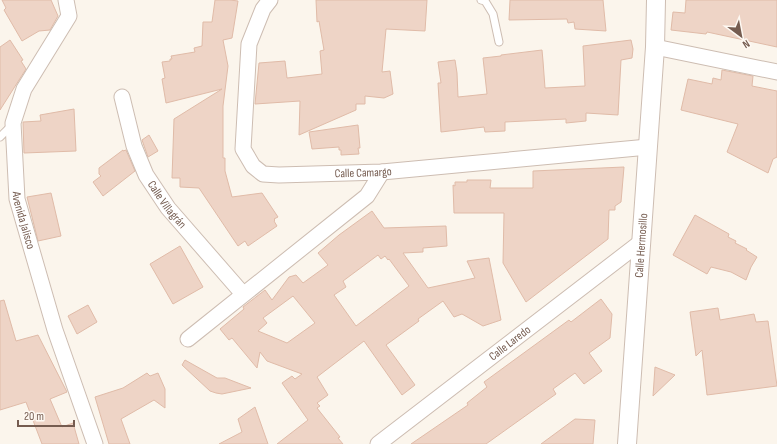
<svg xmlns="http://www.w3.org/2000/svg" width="777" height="444" font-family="'Sofia Sans Condensed',sans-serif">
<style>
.building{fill:#eed4c6;stroke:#e0bba8;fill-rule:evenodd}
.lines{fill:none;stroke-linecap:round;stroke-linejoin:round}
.service-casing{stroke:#cdbdb2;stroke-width:9}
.minor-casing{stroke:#cdbdb2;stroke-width:17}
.tertiary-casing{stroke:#cdbdb2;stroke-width:20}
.service{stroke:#fff;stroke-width:7}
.minor{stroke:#fff;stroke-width:15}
.tertiary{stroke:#fff;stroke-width:18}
.labels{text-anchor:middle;stroke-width:3;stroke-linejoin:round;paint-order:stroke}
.street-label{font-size:12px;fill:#755c50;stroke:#fef9f3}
</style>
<rect width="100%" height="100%" fill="#fbf5ec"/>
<g class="building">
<path d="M2 0H51L58 16 50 30 39 31 22 41 4 10 6 8Z"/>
<path d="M215 0H230L238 1 232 38 223 40 228 66 223 106V158H225V171L232 197 262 193 278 217 274 219 275 220 274 221 277 226 248 246 245 241 238 246 199 188 180 187V178H172L174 119 222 89 166 103 162 79 165 78 162 62 170 61V59H172L171 56 195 52 194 48 202 46 203 22H212Z"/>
<path d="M316 0H427L425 31 386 29 382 72 390 71 393 94 384 98 365 96V104H356V110L299 135 300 101 255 104 259 63 285 61 287 78 322 74 320 51 324 50 319 21 317 22Z"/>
<path d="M510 0H603L606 31 575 29 574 22 568 23 567 19 509 20Z"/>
<path d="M686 0H777V47L707 32 706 34 671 30 673 12 685 13Z"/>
<path d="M10 40 23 60 21 61 26 69 0 110V47Z"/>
<path d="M631 40 633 49 632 58 621 60 618 115 586 113V121L566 123V119L505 122V131L485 132 484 127 441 132 438 83H441L438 62 455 60 457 73 458 97 487 94 483 58 501 56V55L542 50 543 61 545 88 585 86 583 46Z"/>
<path d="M722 70 753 76 752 86 777 91V157L773 159 768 173 727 152 738 124 681 110 688 79 712 84 713 78 721 80Z"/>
<path d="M74 109 76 151 24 153 23 122 41 121 40 115Z"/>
<path d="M358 125 360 148H358L359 154 341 155V150H339V147L312 149 309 132Z"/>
<path d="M149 135 158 151 148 157 142 140Z"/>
<path d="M123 150V151L126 150 135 171 103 196 93 182 101 176 99 174V168Z"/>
<path d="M624 167 621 202 615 206V210H609L608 239 526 302 503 263 504 213H454L453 185 455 186V182H467V180H491L490 188H533V171Z"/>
<path d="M51 193 61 236 38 241 27 197Z"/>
<path d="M372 211 384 228 446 226 447 246 423 248V252L403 253 428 288 475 278 467 261 489 258 501 320 483 326 462 314 454 317 443 301 418 319 419 321 386 345 415 385 402 395 364 341 317 377 328 395 317 403 320 406 317 408 340 437 338 438 343 444H277L308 420 282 383 292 376 295 379 302 374 267 361 260 352 257 368 232 338 229 340 220 329 244 309 243 307 265 290 272 300 289 277 296 275 303 283 328 265 318 253 339 235ZM378 255 381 259 385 256 388 260 389 259 409 286 356 326 334 295 346 287 343 281ZM293 296 315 323 287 343 258 331 267 323 263 318Z"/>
<path d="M695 215 729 234 728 237 736 241 735 243 747 249 746 250 757 257 751 267 746 280 731 272 711 267 707 274 673 255Z"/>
<path d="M180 246 203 287 173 304 150 264Z"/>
<path d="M601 299 612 314 610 338 589 353 602 371 584 384 575 373 553 389 556 394 486 444H411L468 405 467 403 487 387 484 382 569 320 571 322Z"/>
<path d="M4 300 16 341 38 335 67 392 50 399 62 427 73 423 79 444H42L26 402 0 410V301Z"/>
<path d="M88 305 97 322 77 334 68 316Z"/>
<path d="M718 308 720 320 754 314 756 322 768 321 777 386 707 395 702 350 696 356 690 312Z"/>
<path d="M185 360 217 378H225L251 388 222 394 216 393 210 391 182 365Z"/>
<path d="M655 367 675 375 653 396Z"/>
<path d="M147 373 150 376 158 373 165 389V408L154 400 121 419 130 444H109L95 397 123 388Z"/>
<path d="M255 407 268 444H219L242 432 238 419Z"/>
<path d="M575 419 595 420 593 444H541Z"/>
</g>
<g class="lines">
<g class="service-casing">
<g id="service">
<path d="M481 0 485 1 493 14 499 42"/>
<path d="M0 137 12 125"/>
</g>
</g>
<g class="minor-casing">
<g id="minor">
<path id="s1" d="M66 0 69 16 24 89 13 123 17 199 55 330 95 444"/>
<path id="s2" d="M270 0 263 9 249 44 243 149 253 166 263 174 279 175 382 172 648 147"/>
<path d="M655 47 777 72"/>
<path id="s3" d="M122 97 134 146 146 175 168 208 243 294"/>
<path d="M188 339 367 196 382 172"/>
<path id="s4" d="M378 444 641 242"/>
</g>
</g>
<g class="tertiary-casing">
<g id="tertiary">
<path id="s5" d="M627 444 655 47 656 0"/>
</g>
</g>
<use href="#service" class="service"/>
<use href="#minor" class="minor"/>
<use href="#tertiary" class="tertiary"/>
</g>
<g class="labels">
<g class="street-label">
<text dy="4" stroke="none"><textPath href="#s2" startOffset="287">Calle Camargo</textPath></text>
<text dy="4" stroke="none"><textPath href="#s3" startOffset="118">Calle Villagrán</textPath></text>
<text dy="4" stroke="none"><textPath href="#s1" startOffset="236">Avenida Jalisco</textPath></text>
<text dy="4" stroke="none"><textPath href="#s5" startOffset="199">Calle Hermosillo</textPath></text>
<text dy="4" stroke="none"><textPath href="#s4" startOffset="166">Calle Laredo</textPath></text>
</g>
</g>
<g transform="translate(741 36) rotate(148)" stroke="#fef9f3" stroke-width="3" paint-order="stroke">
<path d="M0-3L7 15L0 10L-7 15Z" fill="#755c50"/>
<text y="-6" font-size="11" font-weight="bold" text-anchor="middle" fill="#755c50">N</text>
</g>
<path d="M18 420v6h56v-6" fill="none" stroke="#755c50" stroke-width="2"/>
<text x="24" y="420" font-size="12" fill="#755c50" stroke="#fef9f3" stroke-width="3" paint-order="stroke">20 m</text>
</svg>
